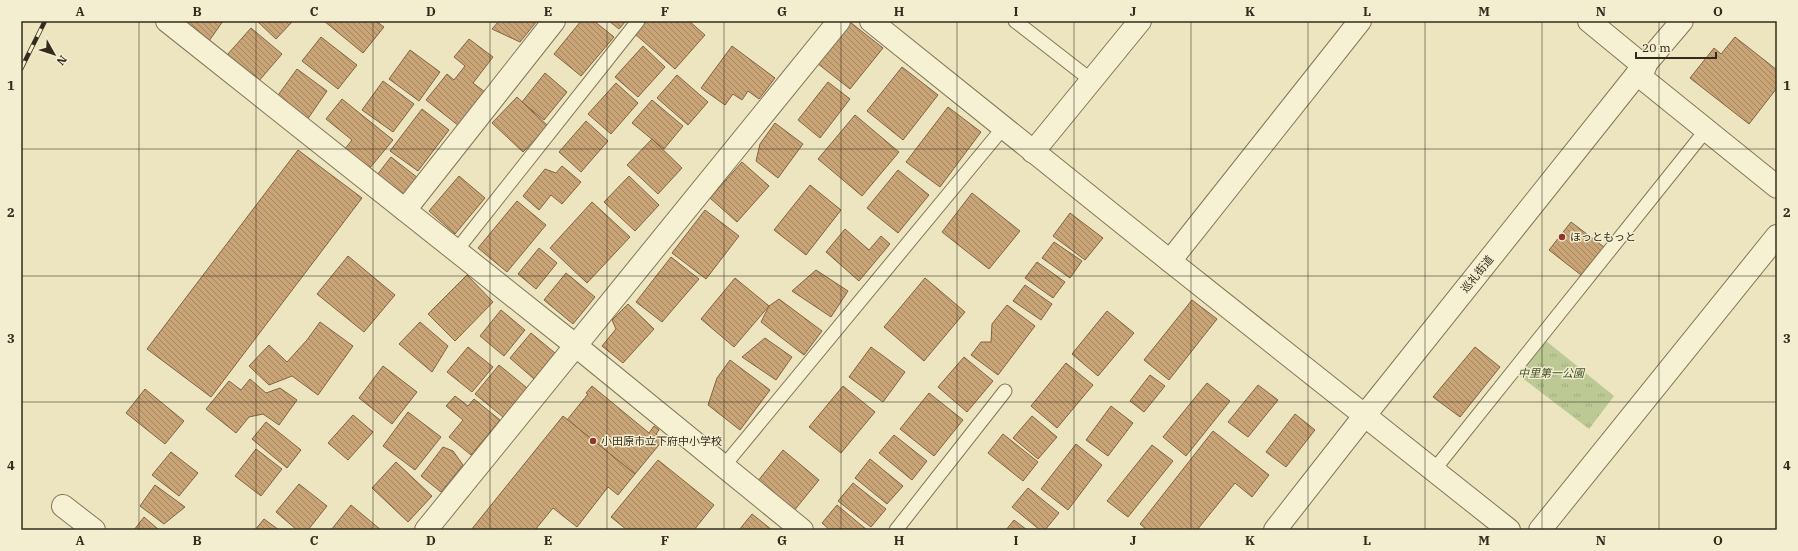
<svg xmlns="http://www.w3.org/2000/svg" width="1798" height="551" font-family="'IBM Plex Serif','Noto Sans JP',serif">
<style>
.grass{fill:url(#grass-tufts)}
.building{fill:url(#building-back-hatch);stroke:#836340}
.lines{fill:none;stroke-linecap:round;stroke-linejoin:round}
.service-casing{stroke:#847659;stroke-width:15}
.minor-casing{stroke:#847659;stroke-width:24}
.tertiary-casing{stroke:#847659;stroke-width:24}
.service{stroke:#f7f1d3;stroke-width:13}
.minor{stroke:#f7f1d3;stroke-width:22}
.tertiary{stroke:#f7f1d3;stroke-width:22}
.rail-casing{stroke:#342b1d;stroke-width:4.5}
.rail{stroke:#f4eed0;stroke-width:3;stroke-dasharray:9;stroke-linecap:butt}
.grid{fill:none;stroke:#342b1d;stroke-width:1;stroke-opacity:0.55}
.poi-dot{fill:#91382b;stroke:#f4eed0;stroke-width:1.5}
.labels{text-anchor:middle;stroke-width:3;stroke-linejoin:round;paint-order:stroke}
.poi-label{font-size:11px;fill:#342b1d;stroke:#f4eed0;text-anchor:start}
.street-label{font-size:11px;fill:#342b1d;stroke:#f4eed0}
.park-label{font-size:11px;font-style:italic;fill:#3f5024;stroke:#f4eed0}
.neatline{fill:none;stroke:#342b1d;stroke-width:1.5}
.grid-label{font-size:13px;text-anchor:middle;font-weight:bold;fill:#342b1d}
</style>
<defs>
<pattern id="grass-tufts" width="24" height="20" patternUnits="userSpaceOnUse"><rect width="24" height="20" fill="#bcc995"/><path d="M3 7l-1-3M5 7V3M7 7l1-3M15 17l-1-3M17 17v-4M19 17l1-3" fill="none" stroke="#a2ad80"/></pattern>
<pattern id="building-back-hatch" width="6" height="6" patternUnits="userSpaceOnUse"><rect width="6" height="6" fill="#c9a477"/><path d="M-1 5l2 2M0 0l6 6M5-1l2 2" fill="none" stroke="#a48661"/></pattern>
</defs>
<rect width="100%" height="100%" fill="#ece5c0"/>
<path class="grass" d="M1545 340 1614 396 1589 429 1517 374Z"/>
<g class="building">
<path d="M186 21H223L209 41 184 23Z"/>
<path d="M257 21H291L292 22 276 39Z"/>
<path d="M324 21H376L384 27 363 53Z"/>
<path d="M499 21H537L520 42 492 29Z"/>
<path d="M581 21H594L614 37 581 76 554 54Z"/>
<path d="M609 21H626L619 29Z"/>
<path d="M647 21H689L705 35 675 69 635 34Z"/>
<path d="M850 22 883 48 850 89 817 63Z"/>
<path d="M251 28 282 54 258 82 227 55Z"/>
<path d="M321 37 357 65 338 89 302 61Z"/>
<path d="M1735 37 1777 70V88L1749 124 1690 78 1714 48 1721 54Z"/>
<path d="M469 39 493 57 473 83 485 92 459 126 426 100 447 74 454 80 465 66 454 57Z"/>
<path d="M643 46 665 67 638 97 615 77Z"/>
<path d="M732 46 775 78 759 99 748 91 742 100 733 94 725 105 701 88Z"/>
<path d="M410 50 440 72 419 101 389 79Z"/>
<path d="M902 67 938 95 903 140 867 111Z"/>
<path d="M297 69 327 91 307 120 276 98Z"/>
<path d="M545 73 567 92 544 120 522 102Z"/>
<path d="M677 75 708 102 688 125 657 98Z"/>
<path d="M383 81 414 104 393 132 362 110Z"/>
<path d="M828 82 850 99 820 138 798 120Z"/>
<path d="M616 83 638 103 611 134 588 114Z"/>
<path d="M517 97 548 126 523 152 492 123Z"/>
<path d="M342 99 393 140 369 169 344 150 352 140 326 119Z"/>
<path d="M652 100 683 126 664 149 632 123Z"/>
<path d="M948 107 981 132 940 187 906 162Z"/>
<path d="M422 109 449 130 418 171 390 151Z"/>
<path d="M855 115 899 152 862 196 818 159Z"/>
<path d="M586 121 608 141 581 172 559 152Z"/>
<path d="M775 123 803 144 778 178 756 161 760 144Z"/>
<path d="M652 139 682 168 658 194 627 165Z"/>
<path d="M298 150 362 198 211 397 147 349Z"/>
<path d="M391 157 418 178 404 196 377 175Z"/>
<path d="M742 162 769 186 737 222 710 198Z"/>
<path d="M562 166 581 182 562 204 551 195 539 210 523 196 545 169 556 173Z"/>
<path d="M898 170 929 195 898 233 867 208Z"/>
<path d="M459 176 485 198 455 234 429 211Z"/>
<path d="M629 176 659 205 635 231 604 202Z"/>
<path d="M810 185 841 210 806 255 774 230Z"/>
<path d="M972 193 1020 231 989 269 942 232Z"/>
<path d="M517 201 546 225 507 272 478 248Z"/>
<path d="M592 202 630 237 587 283 550 248Z"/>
<path d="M705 210 739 236 706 279 672 253Z"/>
<path d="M1070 213 1103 238 1085 260 1053 236Z"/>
<path d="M1571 222 1604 247 1581 275 1549 250Z"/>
<path d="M845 229 869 250 881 236 890 244 859 281 826 252Z"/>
<path d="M1054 242 1082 261 1070 278 1042 258Z"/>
<path d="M539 248 557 263 536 289 518 274Z"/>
<path d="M348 256 395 295 364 332 317 294Z"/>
<path d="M671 257 699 279 662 322 636 302Z"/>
<path d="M1037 262 1065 282 1053 298 1025 278Z"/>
<path d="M816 270 848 291 831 317 792 291Z"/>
<path d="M566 273 595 297 573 324 544 300Z"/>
<path d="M467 275 493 302 455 341 428 314Z"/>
<path d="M735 278 769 306 734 347 701 319Z"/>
<path d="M925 278 965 312 924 361 884 327Z"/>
<path d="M1025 285 1052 304 1041 320 1013 301Z"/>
<path d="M779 299 822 331 804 355 761 322 769 306Z"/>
<path d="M1192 300 1217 319 1169 380 1144 360Z"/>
<path d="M628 304 654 329 623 363 602 346 616 329 612 320Z"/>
<path d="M1007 305 1035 326 998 375 971 355 981 342H991L992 324Z"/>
<path d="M501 310 525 330 504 356 480 336Z"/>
<path d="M1107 311 1134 333 1098 376 1072 354Z"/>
<path d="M320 322 353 346 318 395 292 376 269 385 249 366 269 345 287 362 307 340Z"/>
<path d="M420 322 448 346 432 372 399 344Z"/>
<path d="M531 333 555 353 534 379 510 358Z"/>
<path d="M765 338 792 357 776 380 742 357Z"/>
<path d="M468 347 493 367 472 392 447 372Z"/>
<path d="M871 347 905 372 883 402 849 377Z"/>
<path d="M1475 347 1500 367 1460 417 1433 397Z"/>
<path d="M964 357 993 381 967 412 938 387Z"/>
<path d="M730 360 770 390 740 430 708 405 717 378Z"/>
<path d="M1066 363 1093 385 1057 428 1031 406Z"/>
<path d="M499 365 527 388 503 417 475 394Z"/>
<path d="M383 366 417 392 392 424 359 398Z"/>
<path d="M1150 375 1165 386 1144 412 1130 401Z"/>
<path d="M250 379 266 393 280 388 297 400 279 425 263 414 249 417 236 433 206 409 229 381 241 390Z"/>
<path d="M1207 383 1230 401 1186 456 1163 437Z"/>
<path d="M1258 385 1278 400 1248 437 1228 422Z"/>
<path d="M592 386 649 433 654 426 659 430 656 434 663 440 635 474 567 420 588 394 586 393Z"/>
<path d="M843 386 875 412 841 453 809 427Z"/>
<path d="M145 389 184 421 165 444 126 413Z"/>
<path d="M929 393 963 420 934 456 900 429Z"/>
<path d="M455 396 468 406 474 399 500 420 471 455 449 437 463 420 446 406Z"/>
<path d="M1111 406 1133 423 1108 456 1086 440Z"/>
<path d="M408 412 441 437 415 470 383 446Z"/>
<path d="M1295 414 1315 430 1286 467 1266 452Z"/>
<path d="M353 415 373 432 348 460 328 443Z"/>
<path d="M563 416 635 474 618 495 608 487 577 527 553 508 535 530H471Z"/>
<path d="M1032 416 1057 437 1038 459 1013 438Z"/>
<path d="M266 422 301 450 287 468 252 439Z"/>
<path d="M1213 431 1269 475 1252 497 1235 483 1197 530H1147L1140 524Z"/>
<path d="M1003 434 1038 462 1023 481 988 453Z"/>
<path d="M894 435 927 461 912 480 879 453Z"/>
<path d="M1076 444 1102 465 1068 510 1041 489Z"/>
<path d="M1152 445 1173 461 1128 517 1107 501Z"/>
<path d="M443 447 453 451 463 465 441 492 421 476Z"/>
<path d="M256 449 282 469 261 496 235 476Z"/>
<path d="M783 450 819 480 793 512 757 482Z"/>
<path d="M171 452 198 473 179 496 152 475Z"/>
<path d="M870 459 903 486 887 504 855 478Z"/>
<path d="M658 460 714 505 694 530H627L611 517Z"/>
<path d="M396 462 432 496 408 522 372 488Z"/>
<path d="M853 483 886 509 871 527 838 501Z"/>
<path d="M299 484 327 506 308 530H297L276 512Z"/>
<path d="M155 485 185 507 164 524 140 506Z"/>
<path d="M1028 488 1059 513 1045 530H1040L1012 507Z"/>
<path d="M351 505 381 530H331Z"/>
<path d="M837 505 867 530H830L822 523Z"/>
<path d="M752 514 772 530H739Z"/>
<path d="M144 517 159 530H134Z"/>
<path d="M264 519 279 530H255Z"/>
<path d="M1014 520 1027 530H1006Z"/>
</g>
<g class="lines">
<g class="service-casing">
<g id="service">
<path d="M1015 21 1091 80"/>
<path d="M456 251 638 21"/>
<path d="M723 467 1003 128"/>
<path d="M1434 470 1706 130"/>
<path d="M896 530 1005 391"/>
</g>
</g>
<g class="minor-casing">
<g id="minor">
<path d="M167 21 575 345 802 530"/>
<path d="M871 21 1170 261 1509 530"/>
<path d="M1589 21 1645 67"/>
<path d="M1637 74 1777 187"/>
<path d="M1033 152 1140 21"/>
<path d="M405 210 554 21"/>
<path d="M1170 261 1360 21"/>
<path d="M63 506 94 530"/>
<path d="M426 530 839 21"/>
<path d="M1540 530 1777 236"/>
</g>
</g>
<g class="tertiary-casing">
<path id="tertiary" d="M1275 530 1365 415 1637 74 1682 21"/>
</g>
<use href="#service" class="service"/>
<use href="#minor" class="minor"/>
<use href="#tertiary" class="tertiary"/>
<g class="rail-casing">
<path id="rail" d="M21 69 45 21"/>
</g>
<use href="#rail" class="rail"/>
</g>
<path class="grid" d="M139 21V530M256 21V530M373 21V530M490 21V530M607 21V530M724 21V530M841 21V530M957 21V530M1074 21V530M1191 21V530M1308 21V530M1425 21V530M1542 21V530M1659 21V530M21 149H1777M21 276H1777M21 402H1777"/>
<g class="poi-dot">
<circle cx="1562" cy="237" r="4"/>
<circle cx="593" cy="441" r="4"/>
</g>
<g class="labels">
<g class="poi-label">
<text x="1570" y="241">ほっともっと</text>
<text x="601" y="445">小田原市立下府中小学校</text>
</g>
<g class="street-label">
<text transform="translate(1477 274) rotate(-51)" y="4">巡礼街道</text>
</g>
<g class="park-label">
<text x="1551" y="377">中里第一公園</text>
</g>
</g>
<rect width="1798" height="551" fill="none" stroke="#f4eed0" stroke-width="44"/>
<g transform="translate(54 54) rotate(129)" stroke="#f4eed0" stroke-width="3" paint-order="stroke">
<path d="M0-3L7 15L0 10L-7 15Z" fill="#342b1d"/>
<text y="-6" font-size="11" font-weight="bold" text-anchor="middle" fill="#342b1d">N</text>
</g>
<path d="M1636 52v6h80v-6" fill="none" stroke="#342b1d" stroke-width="2"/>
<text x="1642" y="52" font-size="12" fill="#342b1d" stroke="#f4eed0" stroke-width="3" paint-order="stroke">20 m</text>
<rect x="22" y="22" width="1754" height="507" class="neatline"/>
<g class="grid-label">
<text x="80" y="16">A</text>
<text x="197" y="16">B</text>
<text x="314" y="16">C</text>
<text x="431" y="16">D</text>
<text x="548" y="16">E</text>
<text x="665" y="16">F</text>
<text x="782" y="16">G</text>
<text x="899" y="16">H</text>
<text x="1016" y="16">I</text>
<text x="1133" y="16">J</text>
<text x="1250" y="16">K</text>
<text x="1367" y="16">L</text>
<text x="1484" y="16">M</text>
<text x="1601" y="16">N</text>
<text x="1718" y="16">O</text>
<text x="11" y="90">1</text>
<text x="1787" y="90">1</text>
<text x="11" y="217">2</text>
<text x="1787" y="217">2</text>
<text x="11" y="343">3</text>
<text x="1787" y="343">3</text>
<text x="11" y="470">4</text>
<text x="1787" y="470">4</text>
<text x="80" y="545">A</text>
<text x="197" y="545">B</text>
<text x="314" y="545">C</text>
<text x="431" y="545">D</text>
<text x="548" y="545">E</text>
<text x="665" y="545">F</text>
<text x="782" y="545">G</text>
<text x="899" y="545">H</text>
<text x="1016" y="545">I</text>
<text x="1133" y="545">J</text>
<text x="1250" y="545">K</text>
<text x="1367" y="545">L</text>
<text x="1484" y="545">M</text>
<text x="1601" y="545">N</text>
<text x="1718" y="545">O</text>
</g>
</svg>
